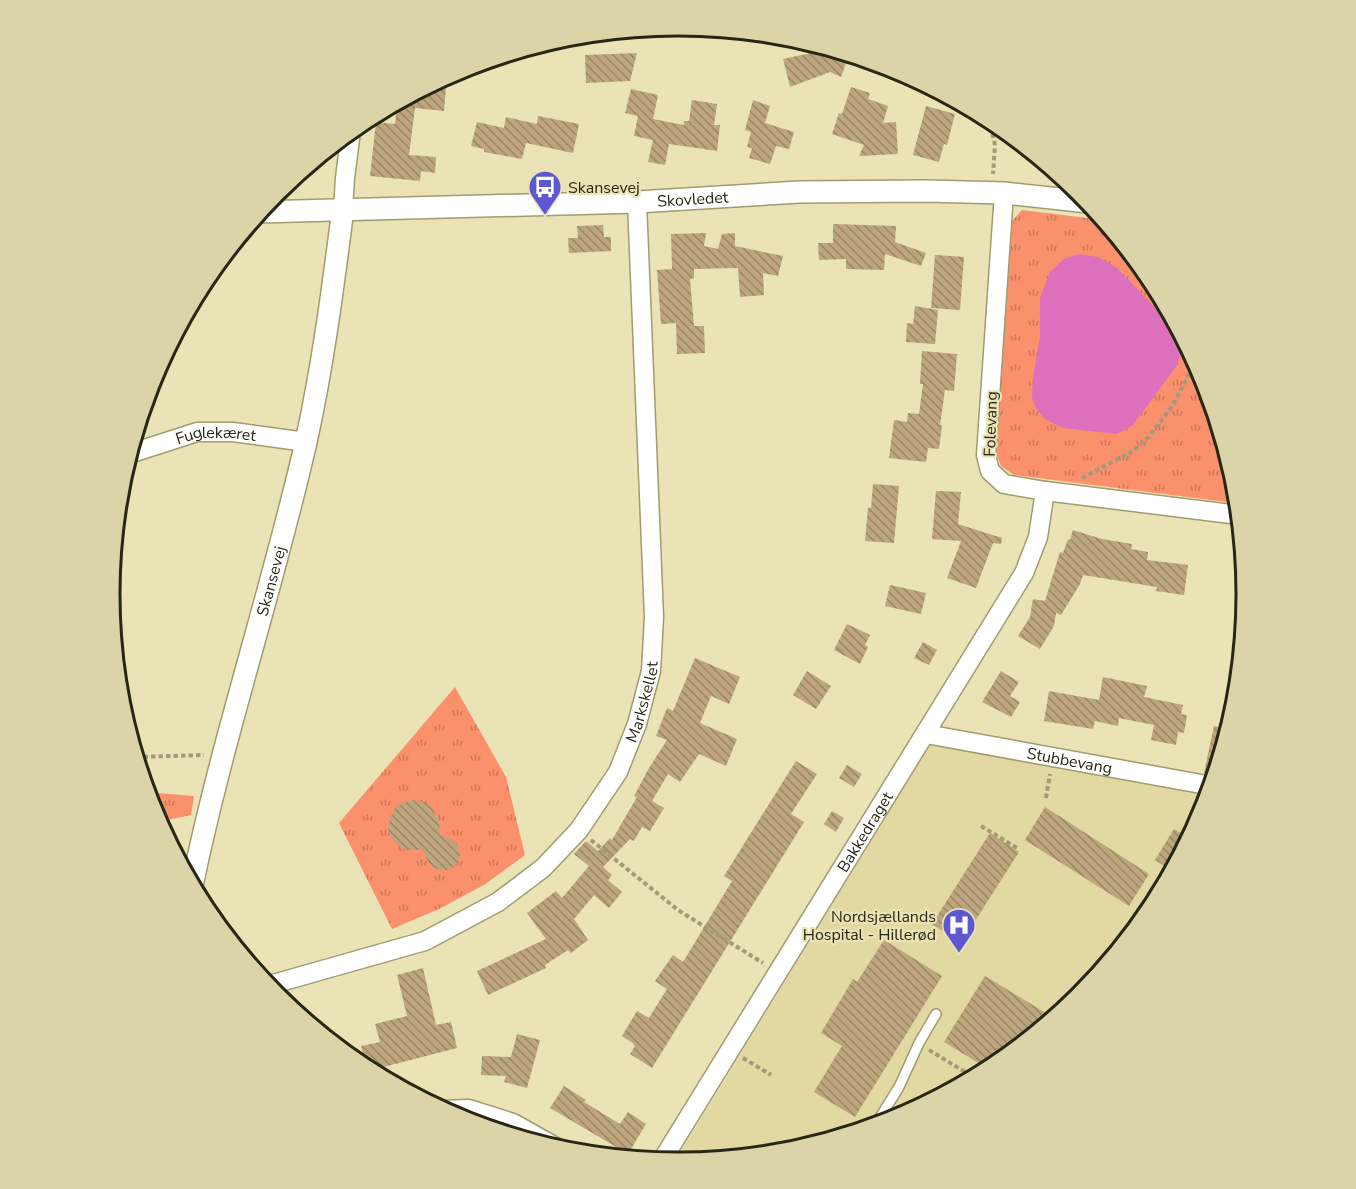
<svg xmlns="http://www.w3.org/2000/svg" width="1356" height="1189" font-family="'Nunito Sans',sans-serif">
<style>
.built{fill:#e1d8a2}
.grass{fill:url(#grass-tufts)}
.water{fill:#dd70bc}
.building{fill:url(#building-back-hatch)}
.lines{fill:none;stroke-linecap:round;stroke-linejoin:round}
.service-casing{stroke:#a29b6f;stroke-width:12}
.minor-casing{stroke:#a29b6f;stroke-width:21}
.tertiary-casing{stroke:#a29b6f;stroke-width:24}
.path{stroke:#a09b78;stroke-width:4;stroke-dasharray:4.5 3;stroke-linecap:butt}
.service{stroke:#fff;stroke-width:9}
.minor{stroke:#fff;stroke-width:18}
.tertiary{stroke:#fff;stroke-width:21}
.labels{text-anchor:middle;stroke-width:4.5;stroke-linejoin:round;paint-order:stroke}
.poi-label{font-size:16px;fill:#282614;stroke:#eae3b5;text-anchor:start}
.street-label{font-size:16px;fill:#282614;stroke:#eae3b5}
.rim{fill:none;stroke:#282614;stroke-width:3}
</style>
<defs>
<pattern id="grass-tufts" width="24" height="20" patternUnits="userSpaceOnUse" patternTransform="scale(1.5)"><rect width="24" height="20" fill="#fa916c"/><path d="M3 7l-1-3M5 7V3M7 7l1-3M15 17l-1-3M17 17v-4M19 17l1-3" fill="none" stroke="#ca7658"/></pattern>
<pattern id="building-back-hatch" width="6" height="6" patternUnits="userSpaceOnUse" patternTransform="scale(1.5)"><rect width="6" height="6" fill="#bda57e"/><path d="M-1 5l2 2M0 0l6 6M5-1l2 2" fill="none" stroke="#9a8666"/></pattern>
</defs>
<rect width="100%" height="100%" fill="#eae3b5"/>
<path class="built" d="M931 744 1210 792 1204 813 1151 911 1080 997 994 1068 895 1120 789 1153 674 1163Z"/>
<g class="grass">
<path d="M1022 210 1103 220 1151 279 1204 377 1231 468 1227 502 1014 475 1001 466 995 451 1012 221Z"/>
<path d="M455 687 506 777 525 855 484 885 439 909 392 929 339 823Z"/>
<path d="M146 792 194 796 191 815 157 822Z"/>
</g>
<path class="water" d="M1079 254 1098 257 1117 268 1169 322 1181 347 1178 364 1133 425 1117 434 1063 428 1045 419 1037 410 1032 399 1033 378 1040 337V298L1050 272 1064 259Z"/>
<g class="building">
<path d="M830 49 849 55 841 77 830 72 790 87 783 59Z"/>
<path d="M637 53 630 81 586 83 585 55Z"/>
<path d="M447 76 444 111 415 108 409 155 436 157 435 173 421 171 420 181 370 176 376 122 395 124 397 106 392 105Z"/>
<path d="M851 87 870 93 868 99 888 106 883 123 896 122 898 154 859 156 864 145 832 134 839 113 842 114Z"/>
<path d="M631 89 658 95 653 119 684 125V121H689L692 100 717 104 714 125H720L717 151 669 144 665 165 648 162 653 140 634 136 638 116 625 113Z"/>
<path d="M753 100 770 106 765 123 794 132 789 149 776 146 770 164 749 158 752 148 747 147 751 132 745 130Z"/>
<path d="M926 106 955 114 947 145 944 144 939 162 913 155Z"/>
<path d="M538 116 579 124 573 153 526 143 522 159 484 152V149L471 146 477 122 504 128 506 117 537 124Z"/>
<path d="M833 224 896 226 895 242 926 253 921 266 885 254 884 270 846 269V259L819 260 818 243H833Z"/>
<path d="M603 225 604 237H611V251L569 253 568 238H578L577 226Z"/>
<path d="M706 233 704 246 718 249 722 234 735 233V246L783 256 778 276 763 273 764 295 740 297 738 268 694 269V278L690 279 694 326H704L705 353 677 354 676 323 661 324 657 270 672 269 671 234Z"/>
<path d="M935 255 964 257 960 310 931 308Z"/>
<path d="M915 306 938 310 935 344 906 342 907 323 913 324Z"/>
<path d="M922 351 957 354 954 391 945 390 940 425H942L939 449 928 448 926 462 889 458 894 420 907 422 908 413 919 414 923 384H920Z"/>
<path d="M873 484 899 486 894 543 865 541 868 508H871Z"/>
<path d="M936 491 961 492 958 524 1002 538 1001 544 993 543 976 588 947 578 961 541 932 539Z"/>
<path d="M1073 530 1102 539 1132 544 1131 549 1148 552 1147 560 1188 565 1184 595 1156 591 1157 587 1083 575 1080 584 1061 615 1056 613 1054 626 1040 649 1018 636 1030 617 1033 599 1045 601 1060 552 1063 553 1068 539 1070 540Z"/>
<path d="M890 585 926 593 921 614 885 606Z"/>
<path d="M847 624 870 635 865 645 868 647 860 664 834 650Z"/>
<path d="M923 642 937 650 929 665 914 658Z"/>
<path d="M695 658 740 677 729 704 711 696 700 723 737 739 726 766 699 754 680 782 668 774 652 801 664 808 650 831 642 827 634 841 630 839 603 867 612 875 608 880 622 892 609 908 594 895 574 919 588 940 571 953 568 950 545 965 546 968 488 995 477 971 546 939 527 913 556 891 562 898 589 866 574 854 586 841 598 851 610 838 612 840 637 797 634 796 649 768 667 740 656 736 667 708 673 711Z"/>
<path d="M807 671 831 686 816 709 793 695Z"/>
<path d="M1001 671 1019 682 1010 696 1020 702 1011 717 982 702Z"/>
<path d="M1103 677 1147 686 1144 697 1183 705 1181 714 1187 715 1184 733 1178 732 1176 745 1151 740 1154 725 1119 718 1118 726 1095 721 1093 729 1044 721 1049 691 1099 700Z"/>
<path d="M1214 726 1229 729 1215 775 1204 773Z"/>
<path d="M796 761 817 774 791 814 804 822 652 1068 630 1054 635 1046 633 1045 634 1044 622 1036 637 1011 649 1018 667 989 655 981 673 955 683 962 732 881 724 876Z"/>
<path d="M847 765 862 774 854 787 839 778Z"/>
<path d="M413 800 424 802 431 806 439 821 440 835 451 839 457 844 460 856 456 864 452 868 447 870 436 869 429 864 423 850H405L392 839 388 829 390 818 395 808 405 802Z"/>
<path d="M1045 807 1149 874 1129 906 1025 840Z"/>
<path d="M832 811 844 818 836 832 824 824Z"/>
<path d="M1174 829 1190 838 1172 871 1155 860Z"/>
<path d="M990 833 1019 852 961 943 932 924Z"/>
<path d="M884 940 942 976 855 1117 814 1092 842 1046 821 1033 853 979 857 982Z"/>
<path d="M423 968 436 1025 451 1022 457 1048 368 1071 361 1046 380 1042 375 1024 407 1016 397 975Z"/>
<path d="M985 976 1054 1018 990 1070 944 1042Z"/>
<path d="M517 1034 540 1040 527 1088 504 1082 506 1076 481 1075 482 1056 511 1057Z"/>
<path d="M564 1086 586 1100 584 1102 620 1124 628 1112 646 1124 628 1154 550 1108Z"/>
</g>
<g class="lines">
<g class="service-casing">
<path id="service" d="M874 1127 899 1087 919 1043 936 1014"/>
</g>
<g class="minor-casing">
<g id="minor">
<path d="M1004 193 986 455 990 471 1004 484 1045 491 1239 515"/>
<path d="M343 209 345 178 351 131"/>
<path id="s1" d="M129 454 197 432H233L306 442"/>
<path id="s2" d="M926 734 1212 786"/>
<path id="s3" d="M266 986 425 941 498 902 543 868 579 830 618 772 637 724 651 671 654 617 637 202"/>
<path d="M441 1110 469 1109 513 1123 563 1151"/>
<path id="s4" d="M661 1162 1024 573 1038 537 1045 491"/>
</g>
</g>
<g class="tertiary-casing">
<g id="tertiary">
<path id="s5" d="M259 212 637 202 799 192 927 191 1004 193 1088 202"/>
<path id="s6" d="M192 886C223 736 272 591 306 442 323 365 333 287 343 209"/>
</g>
</g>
<g class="path">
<path d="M989 119 995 145 993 174"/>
<path d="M1082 478 1133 451 1148 438 1171 408 1196 362"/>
<path d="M136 757 204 755"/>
<path d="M1046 798 1050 774"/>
<path d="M981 826 1017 848"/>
<path d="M591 840 678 910 763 963"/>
<path d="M929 1050 975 1078"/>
<path d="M743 1058 771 1075"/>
</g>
<use href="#service" class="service"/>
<use href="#minor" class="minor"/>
<use href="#tertiary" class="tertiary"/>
</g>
<defs>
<g id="bus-pin" transform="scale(1.725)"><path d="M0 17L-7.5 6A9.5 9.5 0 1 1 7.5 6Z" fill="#5d58d1" stroke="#eae3b5"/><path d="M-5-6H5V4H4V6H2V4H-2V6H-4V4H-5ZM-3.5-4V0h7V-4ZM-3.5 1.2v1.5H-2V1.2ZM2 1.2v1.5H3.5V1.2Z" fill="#fff"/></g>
<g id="hospital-pin" transform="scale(1.725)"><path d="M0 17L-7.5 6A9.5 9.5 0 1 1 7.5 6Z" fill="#5d58d1" stroke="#eae3b5"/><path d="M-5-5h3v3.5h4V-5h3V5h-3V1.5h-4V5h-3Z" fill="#fff"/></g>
</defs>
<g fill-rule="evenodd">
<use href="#bus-pin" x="545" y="187"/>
<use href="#hospital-pin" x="959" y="925"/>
</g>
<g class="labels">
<g class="poi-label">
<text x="568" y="193">Skansevej</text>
<text x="936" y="922" text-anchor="end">Nordsjællands<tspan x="936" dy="18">Hospital - Hillerød</tspan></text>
</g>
<g class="street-label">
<text dy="6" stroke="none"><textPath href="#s5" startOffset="434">Skovledet</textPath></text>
<text transform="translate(990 424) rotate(-88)" y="6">Folevang</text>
<text dy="6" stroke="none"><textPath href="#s1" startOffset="90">Fuglekæret</textPath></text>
<text dy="6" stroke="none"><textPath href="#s6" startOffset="315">Skansevej</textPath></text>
<text dy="6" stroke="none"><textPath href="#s3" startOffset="501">Markskellet</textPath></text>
<text dy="6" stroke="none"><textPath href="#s2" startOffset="146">Stubbevang</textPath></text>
<text dy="6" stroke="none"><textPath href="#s4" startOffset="388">Bakkedraget</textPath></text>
</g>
</g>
<path d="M0 0H1356V1189H0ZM120 594a558 558 0 1 1 1116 0a558 558 0 1 1-1116 0Z" fill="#dad4a8" fill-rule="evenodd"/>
<path class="rim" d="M120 594a558 558 0 1 1 1116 0a558 558 0 1 1-1116 0Z"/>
</svg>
